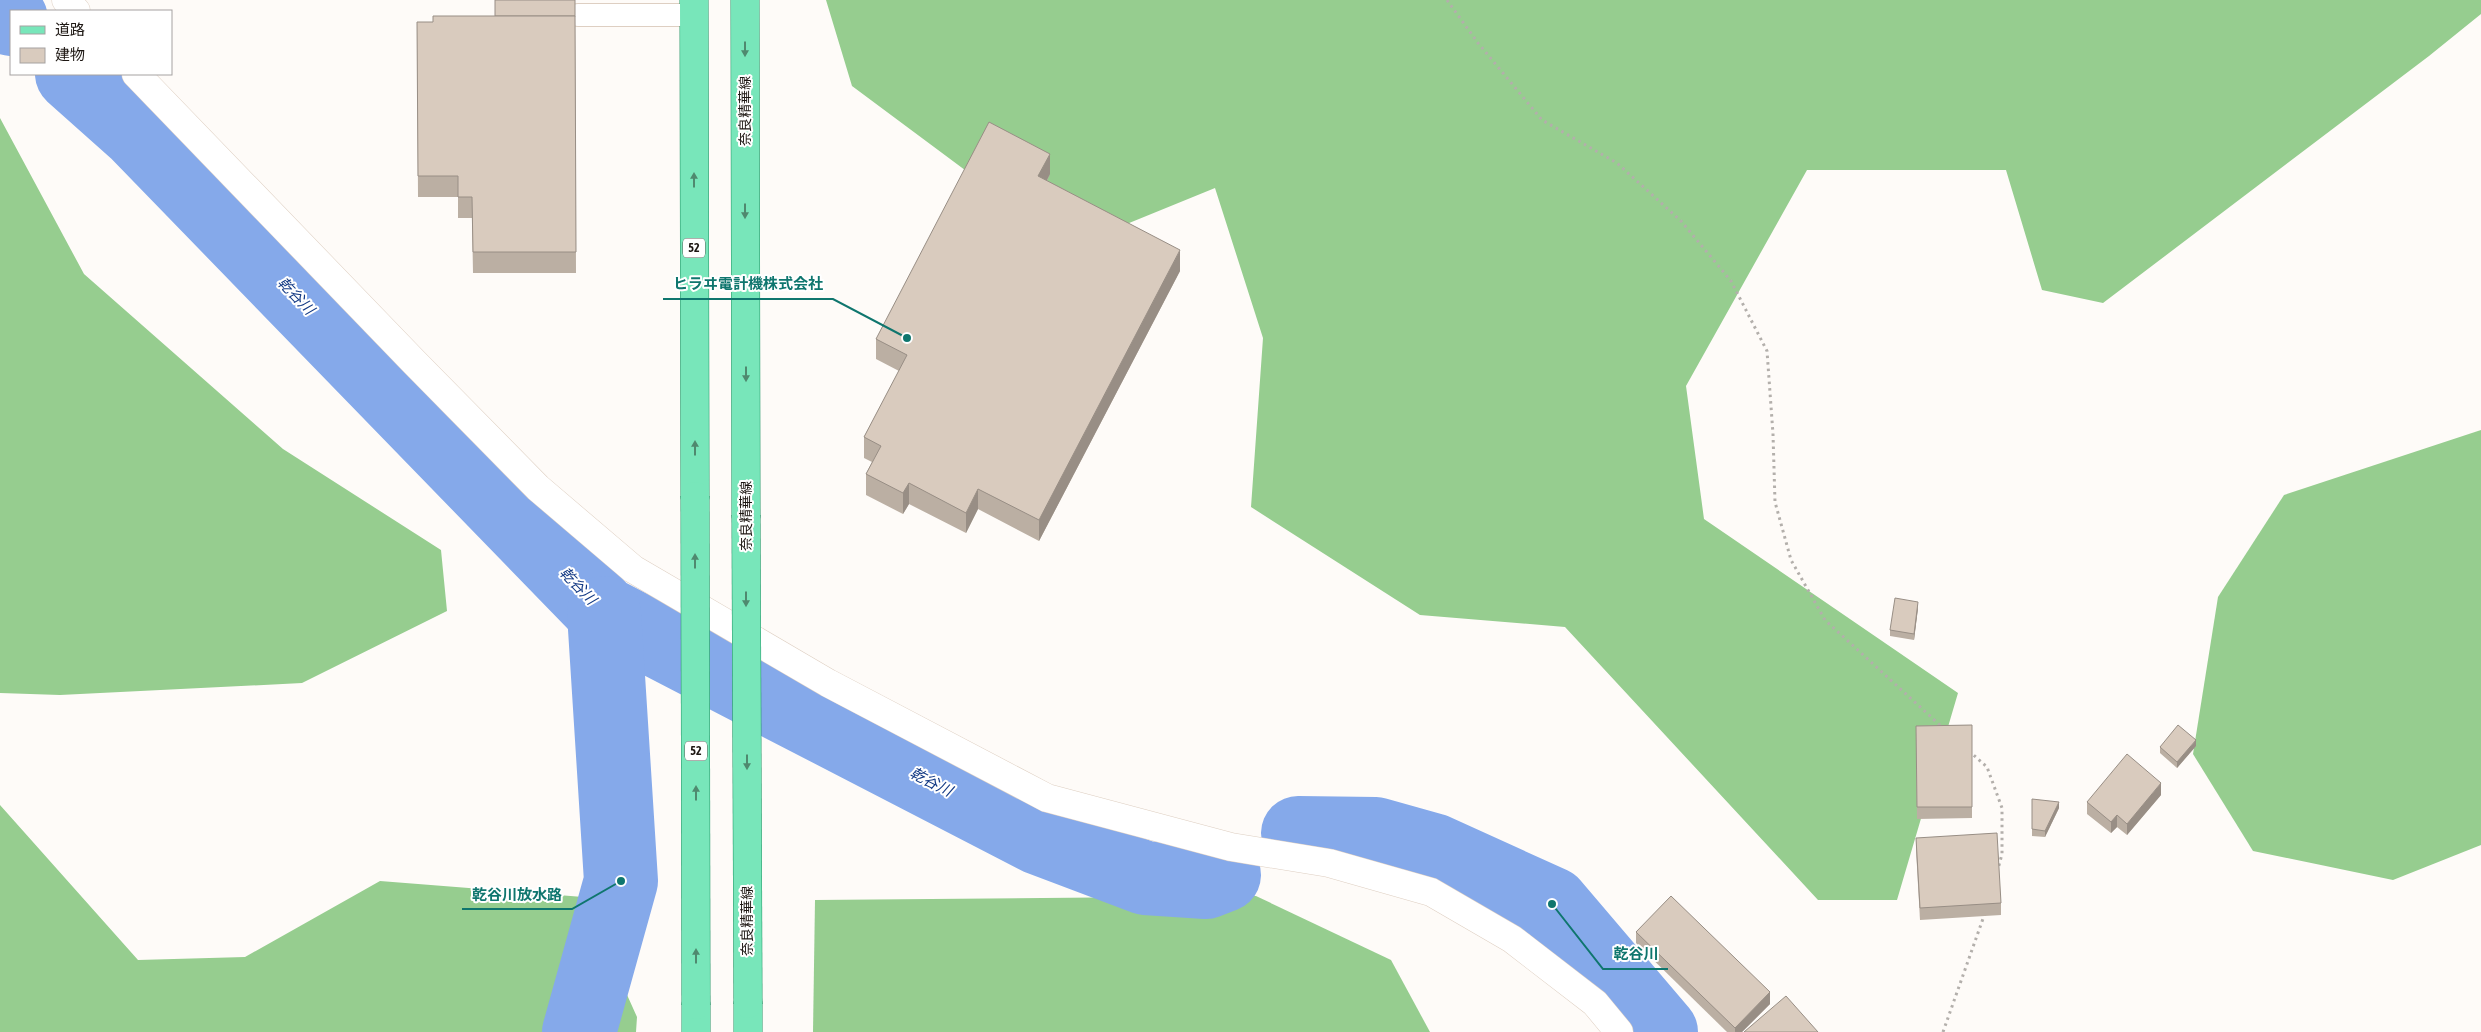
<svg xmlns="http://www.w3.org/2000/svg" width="2481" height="1032" font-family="'Asap Condensed','Noto Sans JP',sans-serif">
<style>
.forest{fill:#96cd8f}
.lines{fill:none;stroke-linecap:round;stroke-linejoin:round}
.river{stroke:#85a9ea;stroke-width:74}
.service-casing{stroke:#decfc2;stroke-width:24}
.tertiary-casing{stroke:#decfc2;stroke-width:29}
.primary-casing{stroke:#1e9262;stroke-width:29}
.path{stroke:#b3afab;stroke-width:3;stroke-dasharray:2.5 4;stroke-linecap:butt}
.service{stroke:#fff;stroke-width:22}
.tertiary{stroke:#fff;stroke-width:28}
.primary{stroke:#78e6ba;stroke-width:28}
.primary-bridge-casing{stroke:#1e9262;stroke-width:29;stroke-linecap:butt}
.primary-bridge{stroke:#78e6ba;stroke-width:28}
.wall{fill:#bbafa3}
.shaded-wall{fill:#988e85}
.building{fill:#d9cbbe;stroke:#988e85}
.oneway{fill:#4f896f}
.labels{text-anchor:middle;stroke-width:4;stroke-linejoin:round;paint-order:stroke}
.shield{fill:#fff;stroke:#615d5a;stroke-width:1}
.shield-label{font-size:12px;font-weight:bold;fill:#1d1713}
.street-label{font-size:14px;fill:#1d1713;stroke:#fff}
.water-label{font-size:15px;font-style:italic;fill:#123984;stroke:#fff}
.leader{fill:none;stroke:#0f766e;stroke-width:2}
.callout-dot{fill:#0f766e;stroke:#fff;stroke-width:2}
.callout-label{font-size:15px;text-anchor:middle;font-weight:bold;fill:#0f766e;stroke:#fff;stroke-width:4;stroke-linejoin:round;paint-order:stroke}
</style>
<rect width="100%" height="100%" fill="#fefbf8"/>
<g class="forest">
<path d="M826 0H2481V14L2429 56 2103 303 2042 290 2006 170H1807L1686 386 1704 519 1958 693 1897 900H1818L1565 627 1420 615 1251 507 1263 338 1215 188 1112 230 973 176 852 86Z"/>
<path d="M0 118 84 274 283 449 441 550 447 611 302 683 60 695 0 693Z"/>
<path d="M2481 430V845L2393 880 2253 851 2193 754 2218 597 2284 495Z"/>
<path d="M0 805 138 960 245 957 380 881 583 897 637 1017 636 1032H0Z"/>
<path d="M1256 896 1391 960 1430 1032H813L815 900Z"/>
</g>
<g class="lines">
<g class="river">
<path d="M0 7 11 19"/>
<path d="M72 74 136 131 604 613 1039 838 1145 878 1206 882 1224 875"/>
<path d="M1298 833 1376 834 1433 850 1552 904 1661 1032"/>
<path d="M579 1032 621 881 604 613"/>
</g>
<g class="service-casing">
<path id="service" d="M578 15H694"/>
</g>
<g class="tertiary-casing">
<g id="tertiary">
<path d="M66 0 76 11"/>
<path d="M136 74 415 363 538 488 633 569 828 683 1047 798 1231 847 1329 863 1431 892 1512 939 1595 1003 1619 1032"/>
</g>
</g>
<g class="primary-casing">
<g id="primary">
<path d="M694 0 695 496"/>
<path d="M745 0 746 515"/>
<path d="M748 1004V1032"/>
<path d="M696 1005V1032"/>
</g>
</g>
<g class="path">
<path d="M1447 0 1478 43 1542 120 1617 163 1681 221 1731 281 1767 351 1773 434 1775 502 1791 560 1825 620 1942 727"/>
<path d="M1969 751 1987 767 2002 808V854L1998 869"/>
<path d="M1943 1032 1985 913"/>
</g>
<use href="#service" class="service"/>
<use href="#tertiary" class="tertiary"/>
<use href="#primary" class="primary"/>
<g class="primary-bridge-casing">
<g id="primary-bridge">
<path d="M695 496 696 1005"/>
<path d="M746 515 748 1004"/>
</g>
</g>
<use href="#primary-bridge" class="primary-bridge"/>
</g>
<g class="wall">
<path d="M575 0 576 273H473L472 218H458V197H418L417 22H433L495 16Z"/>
<path d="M1050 174 1047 181 1180 271 1039 541 978 509 966 533 909 504 903 514 866 495V474L872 462 864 458V437L899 371 876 359V339Z"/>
<path d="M1918 608 1914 640 1890 636V630Z"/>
<path d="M1972 725V818L1917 819 1916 726Z"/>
<path d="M2196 746 2177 768 2160 753V747Z"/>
<path d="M2161 795 2127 835 2117 827 2111 833 2087 814V802Z"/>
<path d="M2032 799 2059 808 2045 837 2032 836Z"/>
<path d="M1916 838 2001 903V915L1920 920 1916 850Z"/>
<path d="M1636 932 1770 1004 1742 1032H1727L1636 943Z"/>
</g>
<g class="shaded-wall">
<path d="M1050 154V174L1038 197V176Z"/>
<path d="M1180 250V271L1039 541V520Z"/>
<path d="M909 483V504L903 514V493Z"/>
<path d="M978 489V509L966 533V513Z"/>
<path d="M1918 602V608L1914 640V634Z"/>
<path d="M2196 740V746L2177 768V762Z"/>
<path d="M2161 783V795L2127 835V824Z"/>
<path d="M2059 802V808L2045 837V831Z"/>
<path d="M2117 815V827L2111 833V822Z"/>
<path d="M1770 992V1004L1742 1032H1735V1028Z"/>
</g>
<g class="building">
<rect x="495" y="0" width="80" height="16"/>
<path d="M433 16H575L576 252H473L472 197H458V176H418L417 22H433Z"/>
<path d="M989 122 1050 154 1038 176 1180 250 1039 520 978 489 966 513 909 483 903 493 866 474 881 446 864 437 907 355 876 339Z"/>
<path d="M1895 598 1918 602 1914 634 1890 630Z"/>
<path d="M1972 725V807H1917L1916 726Z"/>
<path d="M2178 725 2196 740 2177 762 2160 747Z"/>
<path d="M2127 754 2161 783 2127 824 2117 815 2111 822 2087 802Z"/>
<path d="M2032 799 2059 802 2045 831 2032 829Z"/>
<path d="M1997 833 2001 903 1920 908 1916 838Z"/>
<path d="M1671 896 1770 992 1735 1028 1636 932Z"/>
<path d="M1786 996 1818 1032H1744Z"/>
</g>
<defs><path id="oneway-solid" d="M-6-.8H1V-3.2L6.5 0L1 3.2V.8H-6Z" transform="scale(1.25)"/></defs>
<g class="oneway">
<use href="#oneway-solid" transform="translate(745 49) rotate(90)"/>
<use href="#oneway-solid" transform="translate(694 180) rotate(-90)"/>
<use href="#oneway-solid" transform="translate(745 211) rotate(90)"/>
<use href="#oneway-solid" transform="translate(746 374) rotate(90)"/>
<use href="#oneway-solid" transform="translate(695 448) rotate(-90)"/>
<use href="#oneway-solid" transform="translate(695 561) rotate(-90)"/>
<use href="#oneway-solid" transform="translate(746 599) rotate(90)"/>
<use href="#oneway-solid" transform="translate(747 762) rotate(90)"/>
<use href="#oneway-solid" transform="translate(696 793) rotate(-90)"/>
<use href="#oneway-solid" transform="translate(696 956) rotate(-90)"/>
</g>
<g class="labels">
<g class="shield">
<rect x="683" y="238.5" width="22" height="19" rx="4"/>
<rect x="685" y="741.5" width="22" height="19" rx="4"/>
</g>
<g class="shield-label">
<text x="694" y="252">52</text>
<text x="696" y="755">52</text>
</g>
<g class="street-label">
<text transform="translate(745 111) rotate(-90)" y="5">奈良精華線</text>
<text transform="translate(746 516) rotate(-90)" y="5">奈良精華線</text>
<text transform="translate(747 921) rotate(-90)" y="5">奈良精華線</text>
</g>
<g class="water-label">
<text transform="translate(296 296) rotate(46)" y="5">乾谷川</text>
<text transform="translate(578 586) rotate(46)" y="5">乾谷川</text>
<text transform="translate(931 782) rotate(27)" y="5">乾谷川</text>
</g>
</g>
<path class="leader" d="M907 338L833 299H663M621 881L572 909H462M1552 904L1603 969H1668"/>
<g class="callout-dot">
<circle cx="907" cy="338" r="5"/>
<circle cx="621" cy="881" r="5"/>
<circle cx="1552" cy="904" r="5"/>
</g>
<g class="callout-label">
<text x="748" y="289">ヒラヰ電計機株式会社</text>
<text x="517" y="900">乾谷川放水路</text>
<text x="1636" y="959">乾谷川</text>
</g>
<rect x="10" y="10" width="162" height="65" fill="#ffffff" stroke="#a5a2a1"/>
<rect x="20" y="26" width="25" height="8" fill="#78e6ba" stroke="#a5a2a1"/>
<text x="55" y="35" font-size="15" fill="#1d1713">道路</text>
<rect x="20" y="48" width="25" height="15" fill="#d9cbbe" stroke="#a5a2a1"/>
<text x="55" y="60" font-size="15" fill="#1d1713">建物</text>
</svg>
